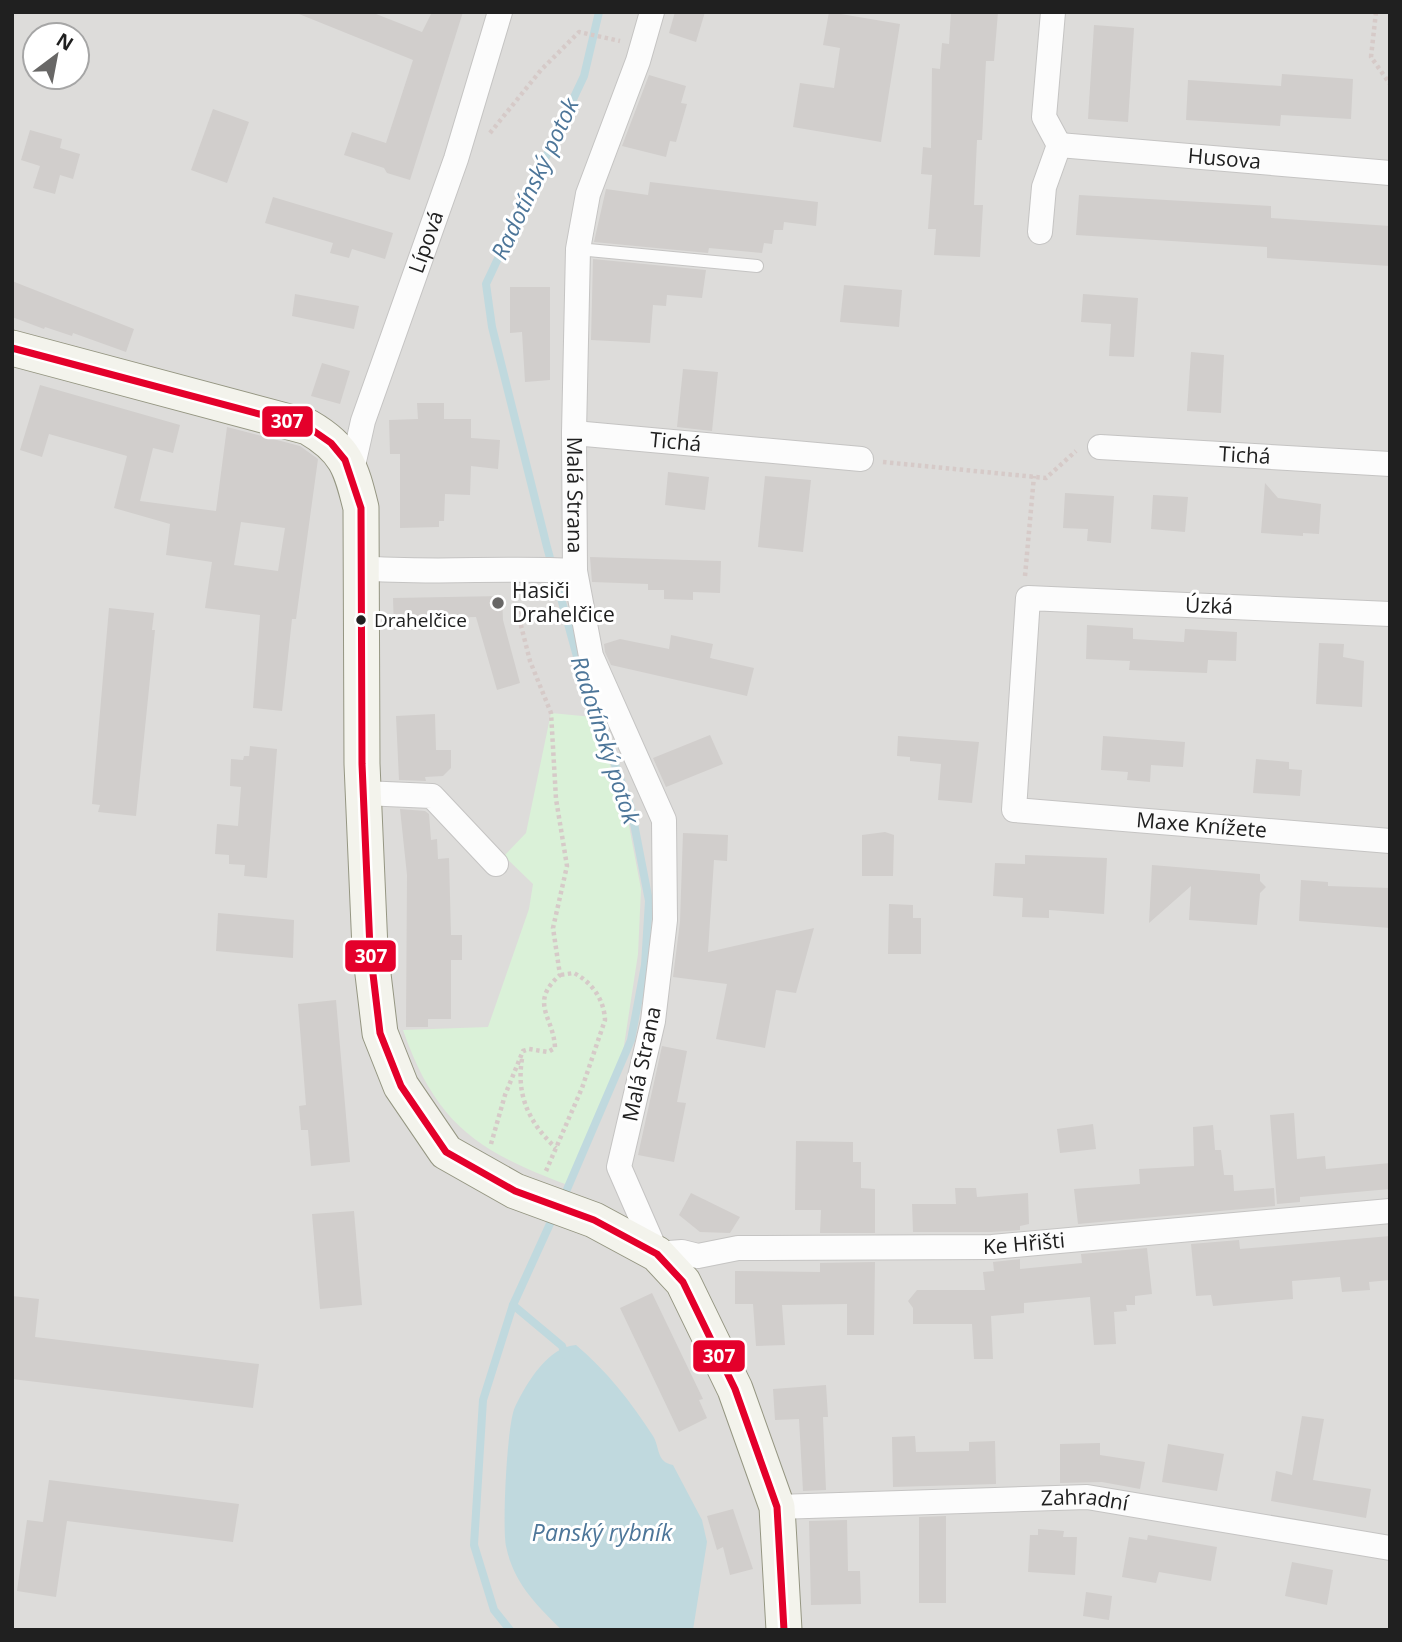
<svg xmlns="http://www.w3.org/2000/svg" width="1402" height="1642" font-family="'Open Sans',sans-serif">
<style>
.residential{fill:#dddcda;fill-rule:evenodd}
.park{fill:#daf1d8}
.water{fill:#c0d9de}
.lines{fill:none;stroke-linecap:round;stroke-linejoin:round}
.stream{stroke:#c0d9de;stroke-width:8}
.building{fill:#d1cecc;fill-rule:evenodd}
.service-casing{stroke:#c5c4c3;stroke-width:14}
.minor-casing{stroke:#c5c4c3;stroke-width:26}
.secondary-casing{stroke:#959682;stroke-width:37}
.path{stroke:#d6cac8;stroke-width:4.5;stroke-dasharray:3.5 3.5;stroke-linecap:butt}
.service{stroke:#fcfcfc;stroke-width:12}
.minor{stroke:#fcfcfc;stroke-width:24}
.secondary{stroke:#f3f3ec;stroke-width:35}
.bus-1-casing{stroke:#fff;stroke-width:12}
.bus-1{stroke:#e4002b;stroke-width:7}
.poi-dot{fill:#686766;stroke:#fff;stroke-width:2.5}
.bus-dot{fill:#202020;stroke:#fff;stroke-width:2.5}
.labels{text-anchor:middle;stroke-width:6;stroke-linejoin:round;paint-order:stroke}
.bus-label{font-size:19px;fill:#202020;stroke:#fff;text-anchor:start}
.street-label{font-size:21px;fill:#202020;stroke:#fff}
.poi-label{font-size:21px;fill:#202020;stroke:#fff;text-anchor:start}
.water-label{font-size:23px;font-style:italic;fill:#4d7699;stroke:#fff}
.line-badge{stroke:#fff;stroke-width:2.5}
.badge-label{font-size:19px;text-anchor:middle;font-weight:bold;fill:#fff}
</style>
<rect width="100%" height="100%" fill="#eeece9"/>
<path class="residential" d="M12 12H1390V1630H12ZM35 35H77V77H35Z"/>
<path class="park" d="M551 713 593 717 626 810 641 889 638 954 623 1052 568 1185C477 1151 436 1124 403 1030L488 1027 529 909 533 884 504 856 526 833Z"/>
<path class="water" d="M576 1345C606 1370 632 1403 653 1436 660 1447 656 1462 673 1465L702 1520 707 1542 693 1630H562C537 1606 513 1582 506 1546 502 1526 507 1423 515 1407 527 1382 548 1347 576 1345Z"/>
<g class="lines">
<g class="stream">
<path d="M562 1201 631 1040 645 965 649 901 631 808 582 675 547 547 492 327 486 284 584 76 599 12"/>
<path d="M513 1305 562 1346 565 1355"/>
<path d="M510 1630 494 1610 474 1545 483 1400 513 1305 554 1215"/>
</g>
</g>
<g class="building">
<path d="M294 12H371L422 32 432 12H463L410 180 387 173 384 168 344 155 352 132 386 143 413 60Z"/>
<path d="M675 12H705L696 42 669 33Z"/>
<path d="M829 12 900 24 881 142 793 127 800 83 834 88 840 48 823 45Z"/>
<path d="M951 12H998L994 61H986L982 140H977L974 205H983L980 257 934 255 936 229H928L932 175 921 174 923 147 931 148 932 68 940 69 942 43 949 44Z"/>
<path d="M1094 25 1134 28 1128 122 1088 119Z"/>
<path d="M1282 74 1353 79 1351 119 1281 115 1280 126 1186 120 1188 80 1281 86Z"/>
<path d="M649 75 686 86 681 103 687 104 676 142 670 141 666 157 622 146Z"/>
<path d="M213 109 249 122 227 183 191 170Z"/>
<path d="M30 130 62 139 60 148 80 154 73 179 60 175 55 194 33 188 40 166 21 160Z"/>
<path d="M650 182 818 202 816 226 784 222 783 230H774L772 244 764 243 762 253 709 248 708 253 594 242 606 189 648 195Z"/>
<path d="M1079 195 1271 206V218L1390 226V266L1267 258V247L1076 235Z"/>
<path d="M273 197 393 233 385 259 352 249 349 258 330 253 333 243 265 223Z"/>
<path d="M593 259 706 270 702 298 667 295 666 306 653 305 650 343 591 340Z"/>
<path d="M12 281 134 329 126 352 73 333 72 336 45 327 44 329 12 317Z"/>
<path d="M844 285 902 290 899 327 840 322Z"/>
<path d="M510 287H550V380L525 382 522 332 510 333Z"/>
<path d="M295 294 359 306 354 329 292 316Z"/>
<path d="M1083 294 1138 298 1134 357 1109 356 1111 324 1081 322Z"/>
<path d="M1191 352 1224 355 1221 413 1187 411Z"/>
<path d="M322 363 350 371 340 404 311 396Z"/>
<path d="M683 369 718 372 712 431 677 427Z"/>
<path d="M40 385 180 425 173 453 153 448 140 501 216 511 227 427 300 446 318 459 296 619H292L282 711 253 708 260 615 205 608 212 562 166 555 170 524 114 508 127 456 49 434 42 457 20 450ZM241 522 285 528 278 571 234 565Z"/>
<path d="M417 403H444V419H471V438L500 440 498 469 471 466 470 495 445 494 444 521H439V527L400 528V454H390L389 420 418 419Z"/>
<path d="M668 472 709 477 705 510 665 505Z"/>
<path d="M765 476 811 480 803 552 758 547Z"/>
<path d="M1265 483 1278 498 1321 504 1319 534 1303 533V536L1261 533Z"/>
<path d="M1065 493 1114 496 1111 543 1087 541 1088 529 1063 528Z"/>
<path d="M1153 495 1188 497 1185 532 1151 529Z"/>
<path d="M590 557 721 561 720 593 693 592V600L664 599V590H648V584L592 582Z"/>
<path d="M502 596 503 620 520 683 497 690 476 617 429 618V629L394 630 393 598Z"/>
<path d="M109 608 154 613 152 630H155L136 816 98 812 100 805 92 804Z"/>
<path d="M1087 625 1133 628V639L1184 642 1185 629 1237 632 1236 661 1208 660 1207 673 1129 670 1130 661 1086 659Z"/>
<path d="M671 635 713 644 710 658 754 668 747 696 611 665 605 652 604 644 620 639 669 649Z"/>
<path d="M1319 643 1344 644 1343 657 1364 661 1362 707 1316 704Z"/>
<path d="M435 714 436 750H451V768L443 776 425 777 426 781 399 780 396 716Z"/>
<path d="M710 735 723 764 666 787 653 758Z"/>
<path d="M898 736 979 742 972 803 938 800 941 764 910 761V757L897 756Z"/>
<path d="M1103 736 1185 742 1183 767 1151 765 1150 782 1127 780 1128 772 1101 770Z"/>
<path d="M250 746 277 749 267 878 244 876 245 865 229 864V855L215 854 217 824 238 826 241 787 230 786 231 759 243 760 244 756H249Z"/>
<path d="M1256 759 1289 762V769L1302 770 1300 796 1253 793Z"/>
<path d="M400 809 425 811 429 814 431 840 437 839 438 859 449 858 451 935H462V960H451V1019H428V1027H406L407 875Z"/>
<path d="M885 832 894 835 893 876H862V835Z"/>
<path d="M683 833 728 835 727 861 714 860 708 952 814 928 796 993 776 990 765 1048 716 1039 727 984 673 977 680 922Z"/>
<path d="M1025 855 1107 858 1104 914 1049 910V918L1022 917 1023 898 993 896 995 863 1025 864Z"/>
<path d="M1152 865 1260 874V881L1266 887 1260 893 1257 925 1189 920 1191 886 1149 923Z"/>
<path d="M1301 880 1328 882V886L1390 888V928L1299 921Z"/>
<path d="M889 904 913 905V918H921V954H888Z"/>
<path d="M218 913 294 920 293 958 216 951Z"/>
<path d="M336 1000 350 1162 311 1166 308 1130H301L299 1106 306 1105 298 1004Z"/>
<path d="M662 1046 687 1051 677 1102 686 1103 674 1162 638 1155Z"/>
<path d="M1294 1113 1297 1159 1325 1156 1326 1169 1390 1163V1189L1300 1197V1202L1277 1204 1270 1115Z"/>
<path d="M1093 1124 1096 1149 1060 1153 1057 1129Z"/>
<path d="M1213 1125 1215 1150H1221L1224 1175H1233L1234 1191 1274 1188 1275 1206 1078 1224 1074 1189 1140 1184 1139 1169 1194 1166 1193 1127Z"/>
<path d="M796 1141 853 1142V1162H861V1188L875 1189V1233H820L821 1210H795Z"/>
<path d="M955 1188H976L977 1197 1028 1193 1029 1224 1020 1226V1230L991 1232H913L912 1204H956Z"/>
<path d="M691 1193 740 1217 730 1233 700 1232 679 1215Z"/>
<path d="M354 1211 362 1305 320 1309 312 1214Z"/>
<path d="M1390 1236V1280L1369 1282 1370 1290 1342 1292 1340 1277 1292 1281 1293 1299 1213 1306 1211 1295 1196 1296 1191 1244 1239 1240 1240 1249Z"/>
<path d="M1147 1248 1152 1294 1135 1296V1305H1126L1127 1311 1114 1312 1116 1344 1094 1345 1090 1297 1024 1303V1313L991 1316 993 1359H974L972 1324H913V1308L908 1301 917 1290H985L983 1272 994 1271 993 1262 1020 1259V1269L1082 1263 1081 1254Z"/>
<path d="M875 1262 874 1335H847V1304L782 1305 785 1345 756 1346 753 1304H735V1271L820 1272V1263Z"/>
<path d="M652 1293 703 1399 699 1400 707 1418 679 1432 620 1308Z"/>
<path d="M12 1296 39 1299 35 1337 259 1364 253 1408 12 1379Z"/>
<path d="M826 1385 828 1417H823L826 1490 803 1491 799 1419 775 1420 773 1389Z"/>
<path d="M1302 1416 1324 1419 1313 1480 1371 1489 1366 1518 1271 1501 1276 1471 1292 1475Z"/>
<path d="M915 1436 916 1452 969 1451V1442L995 1441 996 1484 893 1487 892 1437Z"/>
<path d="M1100 1443V1455L1145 1462 1140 1489 1102 1482 1060 1483V1444Z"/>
<path d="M1168 1444 1224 1454 1217 1491 1162 1482Z"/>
<path d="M49 1480 239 1504 233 1542 67 1521 56 1597 17 1591 27 1520 43 1522Z"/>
<path d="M733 1509 753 1569 730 1575 723 1547 717 1550 707 1516Z"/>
<path d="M946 1516V1603H919V1517Z"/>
<path d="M847 1520 848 1571H860L861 1604 811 1605 809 1521Z"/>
<path d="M1038 1529 1064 1531 1063 1537H1077L1075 1575 1028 1572 1030 1535H1038Z"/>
<path d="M1148 1535 1217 1547 1211 1581 1159 1572 1156 1583 1122 1577 1129 1537 1147 1540Z"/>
<path d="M1292 1562 1333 1570 1327 1605 1285 1596Z"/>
<path d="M1086 1592 1112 1596 1109 1620 1083 1616Z"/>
</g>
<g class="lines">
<g class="service-casing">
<path id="service" d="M578 249 757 266"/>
</g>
<g class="minor-casing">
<g id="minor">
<path id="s1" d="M652 12 638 61 588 194 578 249 574 433 575 571 591 656 664 820 665 920 653 1021 619 1167 657 1254 682 1252 698 1256 738 1248 992 1247 1390 1211"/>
<path id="s2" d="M1059 145 1390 173"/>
<path d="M1040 232 1044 187 1059 145 1044 117 1053 12"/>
<path id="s3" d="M574 433 861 459"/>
<path id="s4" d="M1100 447 1390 464"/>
<path id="s5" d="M352 470 363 421 456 159 500 12"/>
<path d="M359 568C431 574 502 567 575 571"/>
<path id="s6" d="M1390 614 1028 598 1014 810 1390 841"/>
<path d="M363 793 432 796 496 864"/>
<path id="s7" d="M777 1507 1087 1497 1390 1548"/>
</g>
</g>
<g class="secondary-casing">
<path id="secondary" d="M12 348 308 427C346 449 351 467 361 508L362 764 370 949 380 1033 401 1086 446 1152 515 1191 594 1220 657 1254 683 1282 735 1389 777 1507 784 1630"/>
</g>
<g class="path">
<path d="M1376 12 1371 57 1390 84"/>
<path d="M490 133 541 70 579 32 620 41"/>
<path d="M883 462 1046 478 1076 451"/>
<path d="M1025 576 1034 476"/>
<path d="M522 1059C516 1095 529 1123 556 1148"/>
<path d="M491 1144 505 1095 523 1051 529 1049 548 1052 555 1048C554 1017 528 1003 560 975L553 928 567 866 556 799 551 713 530 661 513 594"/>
<path d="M546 1171 582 1088 605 1020C604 1000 593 983 574 973L560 975"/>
</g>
<use href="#service" class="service"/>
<use href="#minor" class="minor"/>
<use href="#secondary" class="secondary"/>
<g class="bus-1-casing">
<path id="bus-1" d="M12 348 308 427 331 443 345 460 361 508 362 764 370 949 380 1033 401 1086 446 1152 515 1191 594 1220 657 1254 683 1282 735 1389 777 1507 784 1630"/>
</g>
<use href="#bus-1" class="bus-1"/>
</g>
<circle class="poi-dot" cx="498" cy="603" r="7"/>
<circle class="bus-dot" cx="361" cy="620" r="6"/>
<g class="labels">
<g class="bus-label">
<text x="374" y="627">Drahelčice</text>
</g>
<g class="street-label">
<text dy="7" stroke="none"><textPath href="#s2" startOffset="166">Husova</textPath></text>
<text dy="7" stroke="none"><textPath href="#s5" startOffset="240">Lípová</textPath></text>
<text dy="7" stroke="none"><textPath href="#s3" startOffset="102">Tichá</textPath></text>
<text dy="7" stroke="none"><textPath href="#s4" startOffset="145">Tichá</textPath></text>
<text dy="7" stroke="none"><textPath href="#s1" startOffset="495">Malá Strana</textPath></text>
<text transform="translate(1209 606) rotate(2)" y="7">Úzká</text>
<text dy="7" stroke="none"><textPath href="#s6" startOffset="763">Maxe Knížete</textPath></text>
<text transform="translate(642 1064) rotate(-78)" y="7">Malá Strana</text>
<text dy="7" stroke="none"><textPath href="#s1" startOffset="1652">Ke Hřišti</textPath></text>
<text dy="7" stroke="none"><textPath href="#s7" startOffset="308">Zahradní</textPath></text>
</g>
<g class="poi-label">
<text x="512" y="598">Hasiči<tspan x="512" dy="24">Drahelčice</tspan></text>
</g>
<g class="water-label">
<text transform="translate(535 179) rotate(-65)" y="8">Radotínský potok</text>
<text transform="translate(605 740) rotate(72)" y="8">Radotínský potok</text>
<text x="602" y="1541">Panský rybník</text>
</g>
</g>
<g class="line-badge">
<rect x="261" y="405" width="53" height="33" rx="7" fill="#e4002b"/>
<rect x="344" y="939" width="53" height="34" rx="7" fill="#e4002b"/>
<rect x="692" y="1339" width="54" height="34" rx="7" fill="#e4002b"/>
</g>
<g class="badge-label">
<text x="287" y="428">307</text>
<text x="371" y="963">307</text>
<text x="719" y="1363">307</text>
</g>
<rect width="1402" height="1642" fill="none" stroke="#202020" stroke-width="28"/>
<g transform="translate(56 56) rotate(32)"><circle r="33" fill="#ffffff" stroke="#a6a6a6" stroke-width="2"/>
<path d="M0-5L12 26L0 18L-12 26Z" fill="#686766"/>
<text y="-10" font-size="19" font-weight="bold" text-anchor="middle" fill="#202020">N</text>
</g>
</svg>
